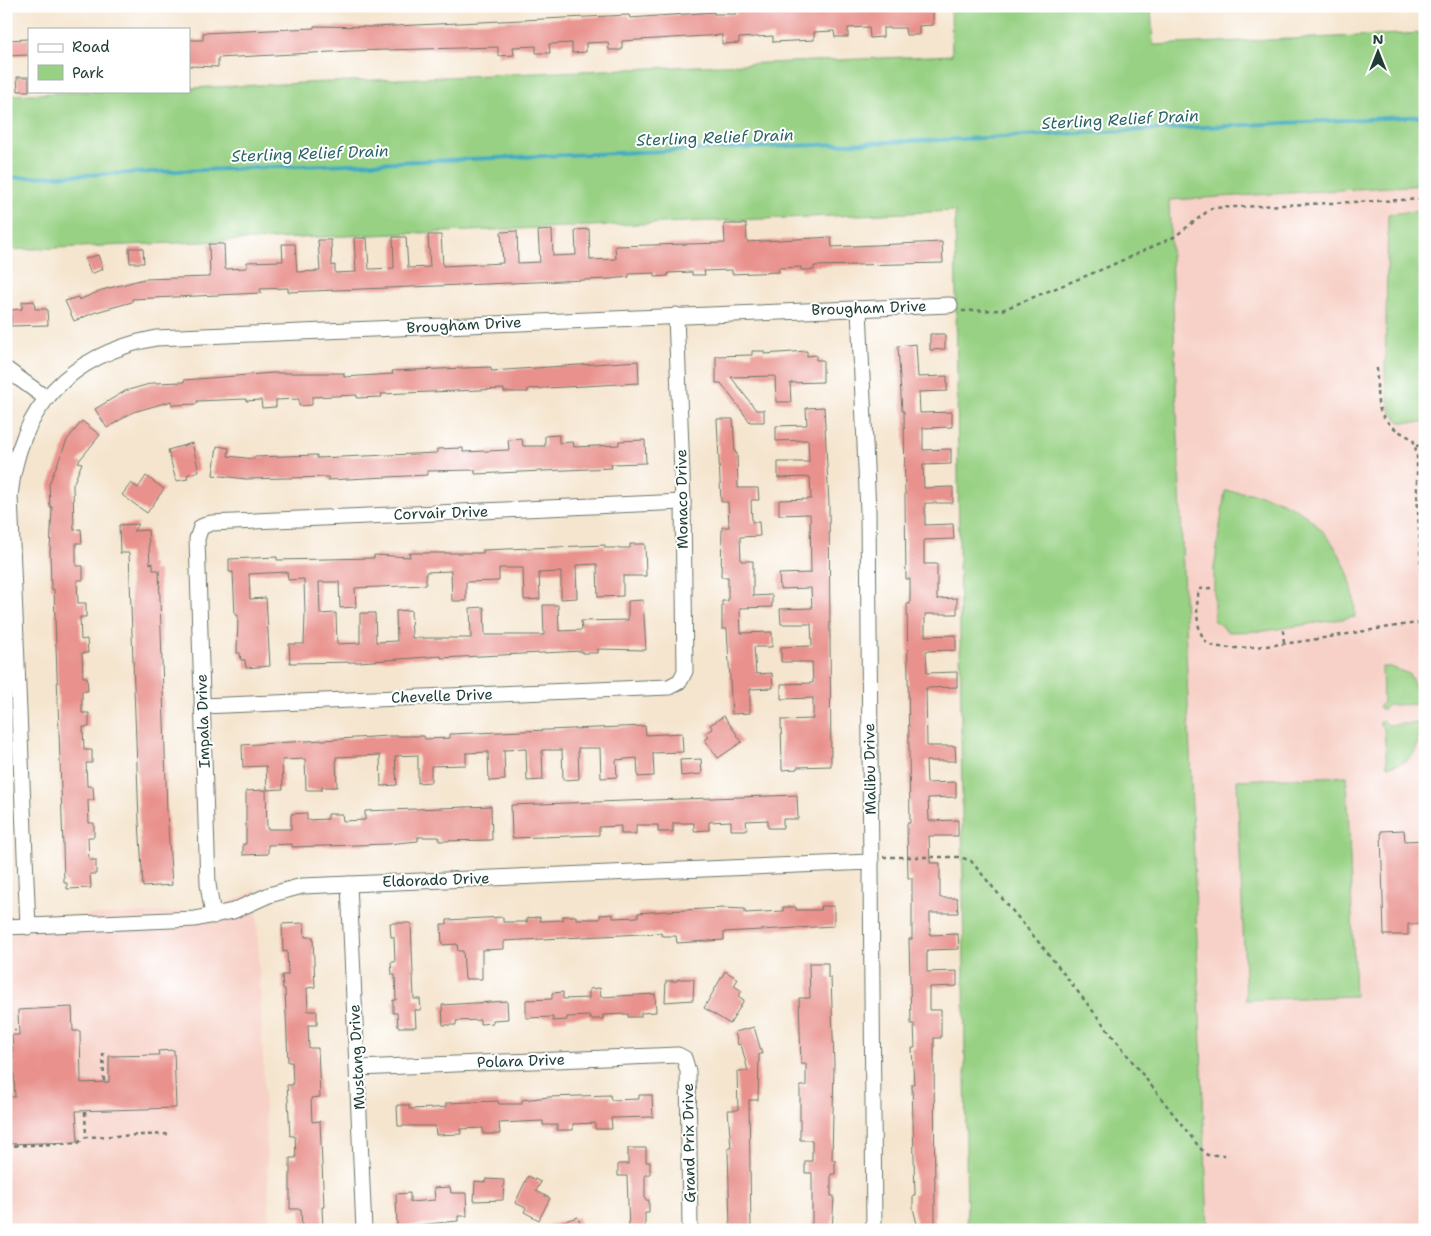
<svg xmlns="http://www.w3.org/2000/svg" width="1431" height="1236" font-family="'Shantell Sans',sans-serif">
<style>
.built{fill:#f7d1c7}
.green{fill:#98d184;stroke:#5c875c}
.lines{fill:none;stroke-linecap:round;stroke-linejoin:round}
.stream{stroke:#42acc1;stroke-width:4}
.building{fill:#e9928d}
.minor-casing{stroke:#6a786a;stroke-width:17}
.path{stroke:#6a786a;stroke-width:2.5;stroke-dasharray:4 4;stroke-linecap:butt}
.minor{stroke:#fff;stroke-width:15}
.labels{text-anchor:middle;stroke-width:4;stroke-linejoin:round;paint-order:stroke}
.street-label{font-size:15px;fill:#1f3d34;stroke:#fff}
.water-label{font-size:16px;font-style:italic;fill:#2b6465;stroke:#fff}
</style>
<rect width="100%" height="100%" fill="#fff"/>
<filter id="ink" filterUnits="userSpaceOnUse"><feTurbulence type="fractalNoise" baseFrequency=".02" numOctaves="2"/><feDisplacementMap in="SourceGraphic" scale="10" xChannelSelector="R" yChannelSelector="G"/><feConvolveMatrix kernelMatrix="1 2 1 2 8 2 1 2 1" color-interpolation-filters="sRGB"/></filter>
<filter id="wash" filterUnits="userSpaceOnUse"><feTurbulence type="fractalNoise" baseFrequency=".0096" numOctaves="4" result="noise"/><feDisplacementMap in="SourceGraphic" scale="20" xChannelSelector="R" yChannelSelector="G"/><feGaussianBlur stdDeviation="1.12" result="paint"/><feColorMatrix in="noise" values="0 0 0 0 0 0 0 0 0 0 0 0 0 0 0 0 0 1.4 0 .05"/><feComposite in="paint" operator="in"/></filter>
<g filter="url(#wash)">
<rect width="100%" height="100%" fill="#f5e5cf"/>
<g class="built">
<path d="M1425 185V1230H1208L1169 200Z"/>
<path d="M256 890 270 1230H6V919L192 911 228 903Z"/>
</g>
<g class="green">
<path d="M951 6H1151L1153 45 1425 33V185L1169 200 1208 1230H967L955 211 6 250V95L106 91H189V88L952 55Z"/>
<path d="M1425 210V422H1400L1390 410 1385 375 1388 214Z"/>
<path d="M1225 491C1235 492 1246 492 1256 494 1316 506 1355 557 1355 617L1265 631 1228 632 1214 620V569Z"/>
<path d="M1382 667H1391L1409 674 1420 694V704L1388 705 1383 710 1379 707 1383 702Z"/>
<path d="M1383 720 1388 725 1418 723C1420 748 1415 764 1387 766L1384 729 1379 724Z"/>
<path d="M1347 776 1355 996 1246 1000 1237 780Z"/>
</g>
<g class="lines">
<path class="stream" d="M6 178 962 139 1425 116"/>
</g>
<g id="blocks">
<g class="building">
<path d="M809 6H933V25L919 26V35H906L905 28H883V37L870 38 869 27 848 28V37H835L834 31 814 32V40L773 42V36L739 38V43L722 44V35L622 41V50H609L608 42 586 43V52L572 53V43L549 44 550 53H536V46L513 47 514 55 498 56V47L350 51 218 58V67L189 66V40H203V33L314 28V26L374 27 629 15 630 18 714 12V14H736V9L788 8V11L810 10Z"/>
<path d="M29 39V55L6 56V40Z"/>
<path d="M17 77H29V91H18Z"/>
<path d="M724 224H746L747 242 831 237 832 247 942 242 943 263 814 266V270H801V267L778 268 779 272 732 274V270L704 271 705 275H692V272L668 273V276L655 277V273L629 274V277L610 279 288 292V288L260 289 261 293 132 299V302L96 312 74 321 65 301 78 297 79 300 102 290 144 279 210 277 209 244H224L225 269 247 268V262L283 261 282 244H295L297 272 320 271 318 240H331L332 266 335 265V273L356 272 354 238H367L369 269 394 268 393 237H406L408 268 430 267 428 235H441L443 266 503 263 501 232 517 231 518 263 540 262 538 231 552 230 553 256 576 255 575 230 589 229 590 260 616 259 615 246 725 243Z"/>
<path d="M129 248H143L144 263H130Z"/>
<path d="M98 255 103 269 91 274 85 259Z"/>
<path d="M34 301 35 309H47L48 325 11 326V310L22 309V302Z"/>
<path d="M930 334H945V349L930 350Z"/>
<path d="M916 344 918 377 947 376V391L919 392 920 413 952 412V427L923 428V450L951 449V464L923 465 924 488 953 487V503H925V525L953 524 954 539 924 540V564H937V599L957 598V614H925V636L956 635V650L926 651 927 673 957 672V687L926 688 927 746H955L956 761H926L927 783 956 782V797L928 798 929 821 958 820V836H929L930 863H940V898H957L958 913H930V935L958 934 959 949 927 950V972L957 971V986L929 987V1010H941V1038H934L935 1223 917 1224 913 1208V1195H915L912 1084H914L912 1048H915L914 1024H911L909 939H912V878H908L907 823H910L907 604H910V579H906L904 411H902L898 346Z"/>
<path d="M752 351H764V354L807 351V356L816 355V360H823V382L790 383 791 402H776L775 376 731 377 756 410H764V422H750L721 383H716V356L752 355Z"/>
<path d="M638 361 639 383 528 389V392H504V389L381 394 382 397 357 398V395L312 397V405L299 406V399L276 400V407L262 408 261 400 246 401V399L197 401V404L172 405V401L133 412 107 428 95 409 125 391 153 383 184 382V380L273 373H344V377L393 374 392 371 464 368 491 367V371Z"/>
<path d="M824 407 829 504 831 766 797 767V769L782 770 781 720 813 719V698L781 699V684L813 683 812 662H781V647L812 646 811 624H781L780 609 812 608 811 588 780 589 779 574 811 573 810 514 779 515V500L811 499 810 477 778 478V462H809L808 440 776 441V426L807 425 806 408Z"/>
<path d="M717 419H733L735 453H737L738 488H758L759 500H751L752 522H759L760 536 740 537 741 561H753V596L772 595V607L740 608 741 633 772 632V647H754L756 674 772 673 773 688 750 689V713L732 714 727 629H722V601H728V577H721L722 527H729L728 502H721Z"/>
<path d="M82 421 100 435 78 462 82 463 73 485 74 530 81 529 82 543H76V566H83V580H77L78 603H86V617H80L81 640 87 639 88 653H82L83 677H87L88 691H82V713H89V727H83L84 750H92V763H86L87 786H93L94 800H88L89 823H94V837H88L89 860H96V874H90L91 888 67 889V883H64L63 846 54 589H51L50 552 52 507H50L49 484 67 440Z"/>
<path d="M559 435V443L573 442 574 447 619 445V441L645 440 646 463 611 464 612 468 475 474V470L427 471V475L328 480V477L246 479 213 475 217 446 229 448 228 456 254 459V457L317 455V458L437 453V449L463 448V452L509 450 508 440 522 439 523 446H545V436Z"/>
<path d="M192 443 199 471 187 475 188 479 176 481 168 450Z"/>
<path d="M146 476 164 489 147 513 122 495 131 483 138 488Z"/>
<path d="M139 524 133 531 148 530 150 564 153 563V570H159L167 812 172 885 143 887 139 821 129 553H120L119 525Z"/>
<path d="M630 544H645L646 576H623V596L598 597 597 564 576 565 577 598 561 599V572L539 573 540 599 524 600 523 568H499V581L466 582V601H452L451 571 426 572V585L355 588 356 607 340 608 339 582H319L320 614 336 613 337 644 360 643V613H375L376 642 397 641 396 611 411 610 412 638H471L470 608 484 607 485 635H544L543 605H558L559 631 582 630 581 621 628 620V601L643 600 646 650 598 649V653H582V651L441 658V656L359 662 290 663 289 644H304L305 614 304 579 288 580 287 572 249 574 250 599 266 598 270 666 246 668 245 660H241L240 653H237L238 615H235L233 572H229V559L277 557V560L374 558V555L410 557 409 553H483V550L605 545V548H630Z"/>
<path d="M724 716 742 742 718 758 705 740 709 737 706 733 713 729 710 725Z"/>
<path d="M645 726 646 735 682 733 683 752 653 753 654 776 638 777 637 758 616 760 617 777 601 778 600 748H578L579 779 563 780 562 750H542L543 780 527 781 526 749 504 750 505 780 489 781 488 752 466 753V765L431 766V782L418 783V755L395 756 397 785 381 786 380 755 336 757 337 787H322V790H306L305 759 282 760 283 789 267 790 266 766 243 767 242 745 388 736H424L425 739 450 738V734Z"/>
<path d="M701 759 702 774 681 776 680 760Z"/>
<path d="M266 790 267 829H291V814L307 813V820L328 819V814H342L343 821 365 820V811L491 806 492 840 439 841V837H418V841L388 844 292 847V844L268 845V854L243 855V844H246V791Z"/>
<path d="M797 795 798 819H783V828H768V820L746 821 747 830H731V821L709 822V830L694 831V823H673V832H658V825H636V834H621V826L599 827V835L512 838 511 805Z"/>
<path d="M1404 830 1405 841 1425 840V924H1408V935H1384L1381 831Z"/>
<path d="M820 906H834V926L724 932V940L677 943 676 936H662L661 933 504 941V949L482 950V979H465L463 951H458L457 944 442 945 441 924H447V920L503 917V922H527V918L540 917V921L563 920V916H576V919H600V915L613 914V918L638 917V913L666 911 723 908 745 909V913L783 911V907H796V910H821Z"/>
<path d="M304 923 305 937H313L315 987 307 988 308 1011H317V1025H308L309 1048H318L320 1097 311 1098 312 1122 320 1121 324 1207H322L323 1230H302L301 1209H290V1158H296L295 1136H290L288 1099 287 1085H293L292 1062H288L285 989H283L282 975H288L287 951 283 952 282 924Z"/>
<path d="M390 923H411L414 999H420L421 1010H415L416 1027H398L397 1013H393V1000H396L395 975H392L391 962H395L394 937H391Z"/>
<path d="M809 963H828V978H831L834 1064 832 1160H835V1174H831V1196H834L832 1230H812V1173H805V1161H812V1140H800V1086H806V1064H801L799 998H810Z"/>
<path d="M725 971 738 979 734 986 742 991 738 996 744 1000 730 1024 704 1008Z"/>
<path d="M678 979H694L693 1000 665 1002 666 981H677Z"/>
<path d="M600 988 601 997 655 994 656 1012 641 1013V1017H628V1014L603 1015V1019H590V1016L567 1017V1020L553 1021V1017L526 1018V1000L552 999V993L563 992V999L589 998V989Z"/>
<path d="M507 1001 508 1019 493 1020V1023L480 1024V1020L456 1021V1025H443L442 1005Z"/>
<path d="M72 1007 73 1031H80L81 1083 109 1082V1056L159 1055 158 1051 174 1050 176 1108 76 1111 78 1142 6 1144V1097H15L12 1035H19L18 1010Z"/>
<path d="M754 1027 762 1054H759L758 1100H749L751 1230H730L728 1148H731L728 1110H738L737 1071H748L741 1044 738 1045 735 1032Z"/>
<path d="M610 1095 611 1100 639 1099V1095H652L653 1117 611 1118 612 1129H595V1123L573 1124V1130H557V1125H543V1121L499 1123 500 1134H483V1128L460 1129 461 1134 436 1135 435 1126H398L397 1105H409V1109L434 1108 446 1107V1103L498 1101 499 1104H522V1100L549 1097Z"/>
<path d="M628 1148H646V1162H650V1175H645V1200H649V1213H645V1230H629L627 1176H618V1164H628Z"/>
<path d="M528 1176 541 1182 536 1191 550 1198 539 1220 524 1212 526 1208 515 1203Z"/>
<path d="M486 1179 504 1180 503 1200 474 1201 475 1181 485 1182Z"/>
<path d="M450 1187 451 1193H466L467 1216H458V1221L397 1227 396 1194 410 1193V1202L435 1200 434 1188Z"/>
<path d="M578 1217 582 1230H543V1227Z"/>
</g>
</g>
</g>
<g filter="url(#ink)">
<use href="#blocks" fill-opacity="0" stroke="#6a786a" stroke-width="1"/>
<g class="lines">
<g class="minor-casing">
<g id="minor">
<path d="M859 309 868 512 874 1230"/>
<path d="M6 369 46 398"/>
<path d="M202 706 669 687 680 681 685 671 683 502 676 315"/>
<path d="M349 884 364 1230"/>
<path d="M213 916 208 884 197 539 201 527 211 523 683 502"/>
<path d="M6 927 195 919 233 911 269 895 302 886 871 862"/>
<path d="M28 927 10 496C19 407 69 355 156 338L950 305"/>
<path d="M358 1068 678 1055 684 1058 688 1071 690 1230"/>
</g>
</g>
<g class="path">
<path d="M962 311 1002 310 1103 269 1174 237 1212 208 1425 199"/>
<path d="M1377 368C1377 407 1374 420 1413 439L1417 454V491L1425 648"/>
<path d="M1416 446 1425 445"/>
<path d="M1211 588 1199 589C1196 604 1195 633 1208 643 1230 661 1386 624 1423 623"/>
<path d="M1283 630 1284 643"/>
<path d="M883 857H960L971 861 1046 951 1200 1148 1207 1155H1229"/>
<path d="M6 1030H16"/>
<path d="M103 1053 104 1082"/>
<path d="M85 1112 86 1137"/>
<path d="M6 1146 78 1143 86 1137 170 1134"/>
</g>
<use href="#minor" class="minor"/>
</g>
</g>
<g class="labels">
<g class="street-label">
<text transform="translate(869 308) rotate(-2)" y="5">Brougham Drive</text>
<text transform="translate(464 325) rotate(-3)" y="5">Brougham Drive</text>
<text transform="translate(682 499) rotate(-91)" y="5">Monaco Drive</text>
<text transform="translate(441 513) rotate(-2)" y="5">Corvair Drive</text>
<text transform="translate(442 696) rotate(-2)" y="5">Chevelle Drive</text>
<text transform="translate(203 721) rotate(-92)" y="5">Impala Drive</text>
<text transform="translate(870 769) rotate(-91)" y="5">Malibu Drive</text>
<text transform="translate(436 880) rotate(-2)" y="5">Eldorado Drive</text>
<text transform="translate(357 1057) rotate(-93)" y="5">Mustang Drive</text>
<text transform="translate(521 1061) rotate(-2)" y="5">Polara Drive</text>
<text transform="translate(689 1143) rotate(-91)" y="5">Grand Prix Drive</text>
</g>
<g class="water-label">
<text transform="translate(1120 119) rotate(-3)" y="6">Sterling Relief Drain</text>
<text transform="translate(715 137) rotate(-2)" y="6">Sterling Relief Drain</text>
<text transform="translate(310 153) rotate(-2)" y="6">Sterling Relief Drain</text>
</g>
</g>
<rect width="1431" height="1236" fill="none" stroke="#fff" stroke-width="25"/>
<rect x="28" y="28" width="162" height="65" fill="#ffffff" stroke="#a5b1ae"/>
<rect x="38" y="44" width="25" height="8" fill="#ffffff" stroke="#a5b1ae"/>
<text x="72" y="52" font-size="15" fill="#1f3d34">Road</text>
<rect x="38" y="65" width="25" height="15" fill="#98d184" stroke="#a5b1ae"/>
<text x="72" y="78" font-size="15" fill="#1f3d34">Park</text>
<g transform="translate(1378 52)" stroke="#ffffff" stroke-width="4" paint-order="stroke">
<path d="M0-4L9 19L0 12L-9 19Z" fill="#1f3d34"/>
<text y="-8" font-size="14" font-weight="bold" text-anchor="middle" fill="#1f3d34">N</text>
</g>
</svg>
